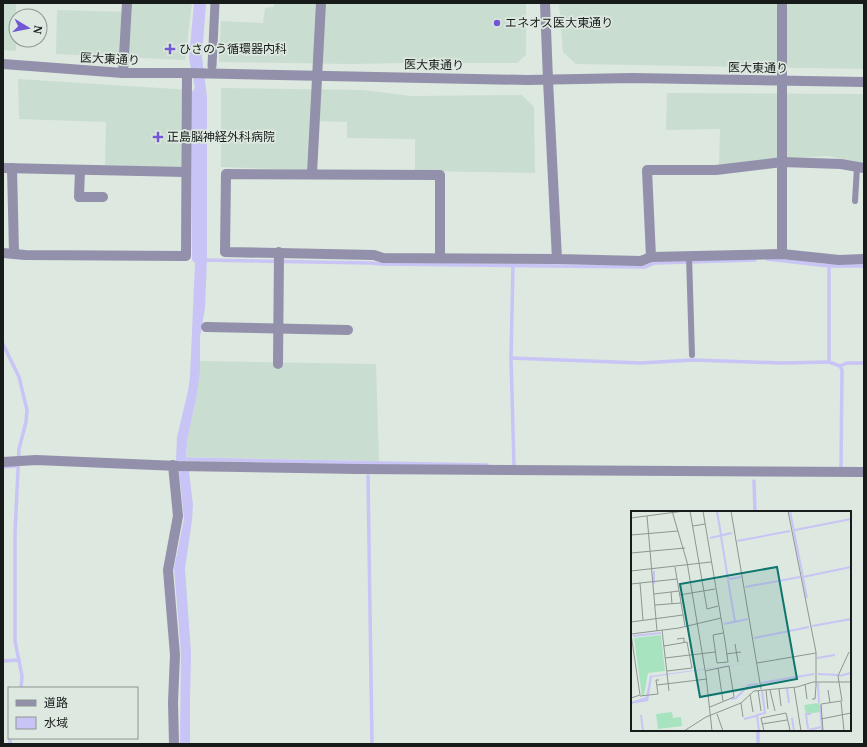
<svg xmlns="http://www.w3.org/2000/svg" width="867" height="747" font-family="'PT Serif','Noto Sans JP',serif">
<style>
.built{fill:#caddd1}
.water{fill:#c9c4f6}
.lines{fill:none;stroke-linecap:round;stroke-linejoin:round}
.stream{stroke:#c9c4f6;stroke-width:3.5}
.service{stroke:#9290aa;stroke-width:6}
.pedestrian{stroke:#9290aa;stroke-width:9}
.minor{stroke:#9290aa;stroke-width:10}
.tertiary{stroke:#9290aa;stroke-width:10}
.poi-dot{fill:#7258d2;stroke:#dde8e0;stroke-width:1.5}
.labels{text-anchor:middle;stroke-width:3.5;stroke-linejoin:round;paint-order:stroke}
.poi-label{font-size:12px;fill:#171b19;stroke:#dde8e0;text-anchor:start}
.street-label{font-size:12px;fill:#171b19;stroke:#dde8e0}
.inset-river{fill:none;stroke:#c9c4f6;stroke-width:2}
.inset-road{fill:none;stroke:#8e9690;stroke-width:1}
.view{fill:#0f766e;fill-opacity:0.15;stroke:#0f766e;stroke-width:2}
.inset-edge{fill:none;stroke:#171b19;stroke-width:2}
</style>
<rect width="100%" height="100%" fill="#dde8e0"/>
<g class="built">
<path d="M3 3H16V51L3 50Z"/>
<path d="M130 3H192L185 60 56 54 57 10 129 12Z"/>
<path d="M274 3H526V55L517 63H403L353 64 219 62 221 21 263 23 265 8 274 7Z"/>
<path d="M559 3H864V69L576 64 563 52Z"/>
<path d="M18 79 191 90V169L105 165 106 122 19 119Z"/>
<path d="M221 88 363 90 411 96 522 95 534 107 535 173 415 171V139L347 138V122L311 121 309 170 221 167Z"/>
<path d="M667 93 864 94V163L828 156 776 159 719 165 720 129 666 130Z"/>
<path d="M200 361 376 364 379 461 187 457V441L197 394Z"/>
</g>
<g class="water">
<path d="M194 3H206L202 57 207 97V259L205 308 200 337V370L197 394 187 441 186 462 176 461 177 437 188 391 190 377 195 263 192 260V92L195 88 189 58Z"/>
<path d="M179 471H189L193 505 192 520 185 569 191 653 190 701V744H180L181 653 174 568 184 519Z"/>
</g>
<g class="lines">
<g class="stream">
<path d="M767 259 829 266H864"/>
<path d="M203 260 371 263 380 264 645 267 655 263 755 260"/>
<path d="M513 265 511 358 514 465"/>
<path d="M829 266V362L840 366 842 370 841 468"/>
<path d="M3 344 19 377 27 410 26 422 19 449 15 533V641L22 676 21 688"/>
<path d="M511 358 641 363 693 360 782 363 829 362"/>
<path d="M840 366 847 363H864"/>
<path d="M183 459 487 465"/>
<path d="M3 467 17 466"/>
<path d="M368 476 372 744"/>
<path d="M754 481 755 512"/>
<path d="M3 661 19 660"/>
<path d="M758 730V744"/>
<path d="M10 744V738"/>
</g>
<g class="service">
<path d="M855 201 857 167"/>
<path d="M689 256 692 355"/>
</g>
<path class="pedestrian" d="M212 66 215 3"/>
<g class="minor">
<path d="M123 73 127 3"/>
<path d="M548 80 557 259 641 261 651 257 782 254 839 260 864 259"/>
<path d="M3 168 186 172"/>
<path d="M12 168 14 253"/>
<path d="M80 170 79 197H103"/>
<path d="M312 173 321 3"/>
<path d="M3 253 25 255 186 256 187 73"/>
<path d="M782 254V3"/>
<path d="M440 257V175L226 174 225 252 374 255 383 258 557 259"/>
<path d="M651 257 647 170H716L782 162 841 164 864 168"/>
<path d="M206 327 348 330"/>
<path d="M278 364 279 252"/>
<path d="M3 462 36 460 178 466 358 469 864 472"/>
<path d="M173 465 178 516 168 570 175 655 173 702 174 744"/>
</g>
<g class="tertiary">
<path d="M545 3 548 80"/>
<path d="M3 64 123 73H187L527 80 632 78 864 82"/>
</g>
</g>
<g class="poi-dot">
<circle cx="497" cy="23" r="4"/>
<path d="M168 43h4v4h4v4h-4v4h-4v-4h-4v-4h4z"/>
<path d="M156 131h4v4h4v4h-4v4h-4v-4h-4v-4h4z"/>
</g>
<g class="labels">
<g class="poi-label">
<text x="505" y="27">エネオス医大東通り</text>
<text x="179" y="53">ひさのう循環器内科</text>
<text x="167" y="141">正島脳神経外科病院</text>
</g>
<g class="street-label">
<text transform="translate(110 59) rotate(3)" y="4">医大東通り</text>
<text transform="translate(434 65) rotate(1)" y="4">医大東通り</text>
<text transform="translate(758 68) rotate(1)" y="4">医大東通り</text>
</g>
</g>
<g transform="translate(631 511)">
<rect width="220" height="220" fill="#dde8e0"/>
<path d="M30 124 34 160 17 162 13 184 11 185 3 127ZM188 192 189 201 175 203 173 194ZM41 201 42 207 50 206 51 215 27 218 25 203Z" fill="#a8e3bf"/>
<path d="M125 151 21 166 17 190 0 193V191L15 186 19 165Z" fill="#c9c4f6"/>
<path class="inset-river" d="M86 0 90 24M159 0 176 87M164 19 220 8M90 25 97 68M79 27 101 22M106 30 159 20M23 60V73M172 66 220 56M98 68 110 66M97 69 104 111M114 76 169 66M93 113 117 108M181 115 220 108M2 125 30 122M123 127 178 116M186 147 204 144M187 163 207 164M208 165 220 162M130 172 183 163M187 172 188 192M156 177 158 192M100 188 105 187 118 174 127 173M189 194 191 219M10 204 12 220M161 207 163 220M113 208 125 205M177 218 175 203H180M178 219 190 216M128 220 126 204 134 202 131 180"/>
<path class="inset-road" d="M41 0 56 51 75 165 81 220M59 0 76 98 87 95M100 0 130 178M157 0 185 141V175L184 188H181M16 5 26 120M0 7 53 0M62 15 74 13M0 24 47 20M0 42 54 37M44 56 54 115M0 60 80 51M9 72 12 109M0 73 46 68M40 81 41 93M23 83 48 80M48 84 84 78M24 94 50 92M90 107 94 130 97 151 86 152 82 124 92 122M0 111 52 104M31 119 38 180M0 123 48 117 90 107 72 0M0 123 9 184 0 187M46 128 53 127V132M104 133 107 151M33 135 56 131 61 157 36 160M95 143 110 141M34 147 84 141M126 152 185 142M87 157 92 190M74 160 98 155 103 186 79 196M174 173 176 188M26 174 76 168M163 176 170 220M148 178 150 195M127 179 130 200M135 179 137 198M139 179 144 200M197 179 199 192M119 183 122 201M9 185 27 183 25 169H28M211 190 207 165 218 141M110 192 112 206M86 203 92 220M190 208 220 202M131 213 156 209M53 220 75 206 110 192 123 180 166 176 182 171H220M133 220 130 207 155 202 159 219 154 220M192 220 190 193 210 190 213 220"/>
<path class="view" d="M146 56 166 168 69 186 49 73Z"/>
<rect width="220" height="220" class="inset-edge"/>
</g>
<rect width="867" height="747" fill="none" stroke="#171b19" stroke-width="8"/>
<rect x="8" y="687" width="130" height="52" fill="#dde8e0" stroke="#8e9690"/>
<rect x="16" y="700" width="20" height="6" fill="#9290aa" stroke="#8e9690"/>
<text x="44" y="707" font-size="12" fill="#171b19">道路</text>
<rect x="16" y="717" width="20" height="12" fill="#c9c4f6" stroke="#8e9690"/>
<text x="44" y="727" font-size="12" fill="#171b19">水域</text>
<g transform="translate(28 28) rotate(100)"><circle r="19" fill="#dde8e0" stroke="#8e9690"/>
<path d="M0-3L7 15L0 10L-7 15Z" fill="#7258d2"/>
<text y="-6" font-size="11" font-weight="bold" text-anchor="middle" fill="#171b19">N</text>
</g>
</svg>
